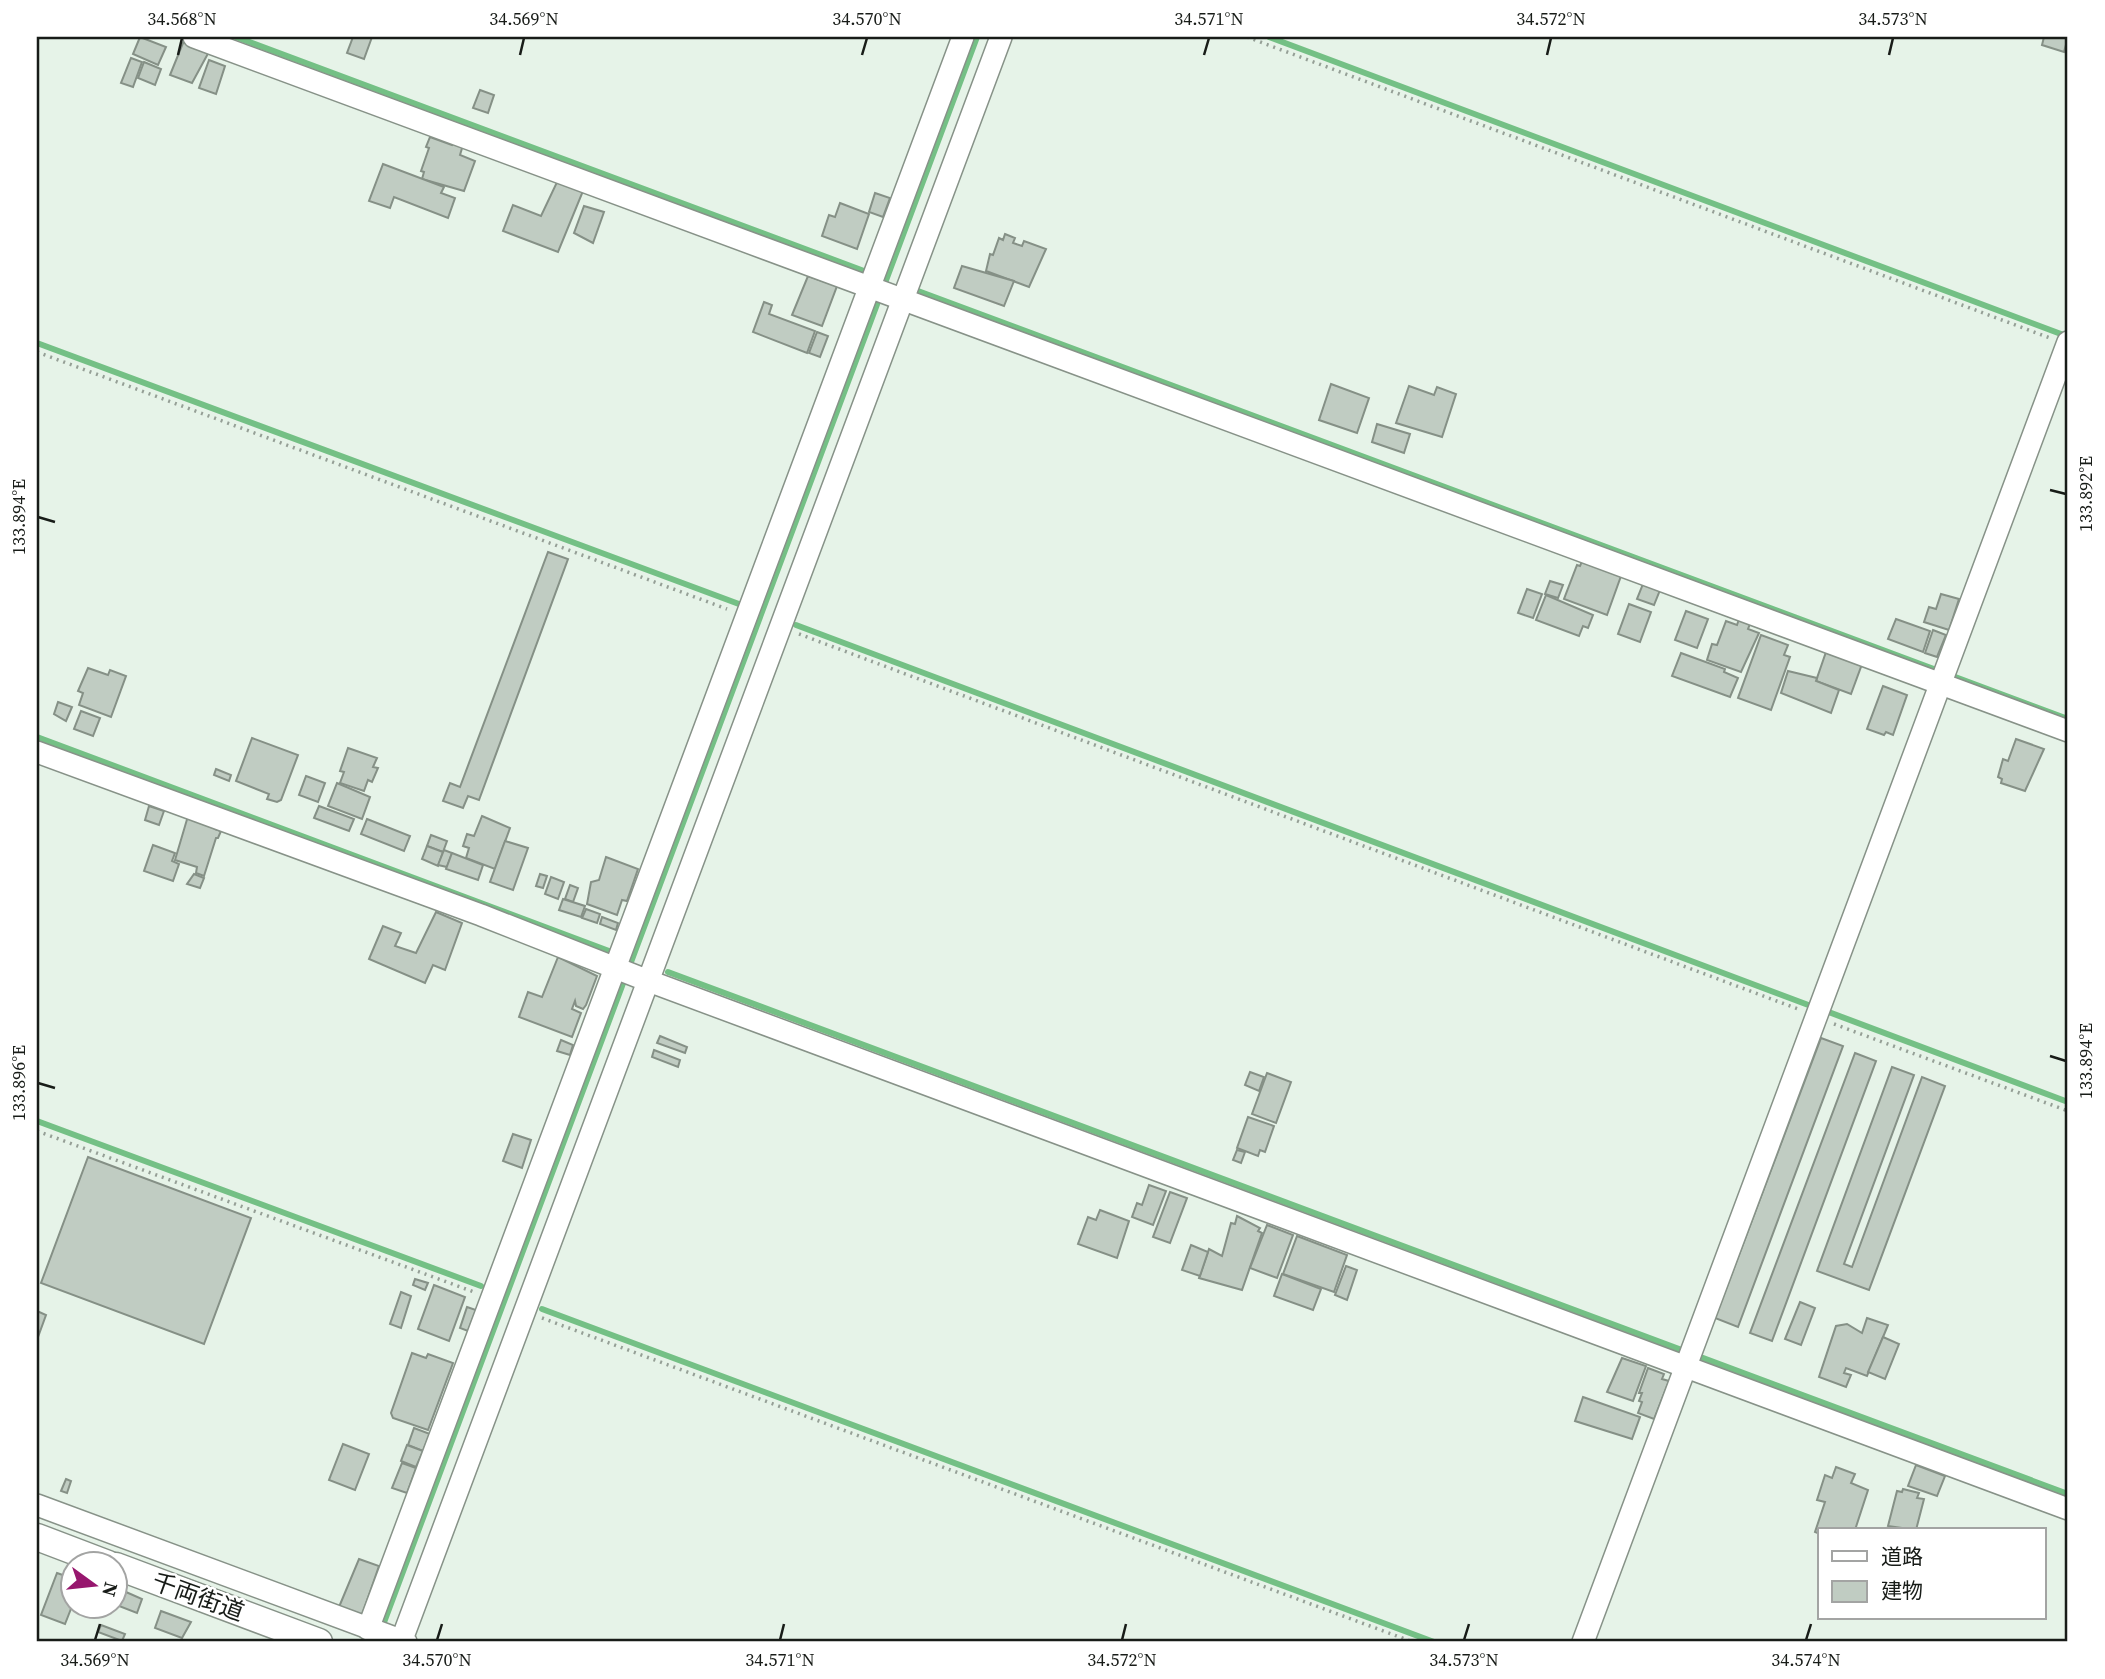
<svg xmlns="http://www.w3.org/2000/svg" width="2105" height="1679" font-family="'Source Serif 4','Noto Sans JP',serif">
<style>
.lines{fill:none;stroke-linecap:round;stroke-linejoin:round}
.stream{stroke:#74c085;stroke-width:6}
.building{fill:#c0ccc2;stroke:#859086;stroke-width:2}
.minor-casing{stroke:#879288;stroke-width:24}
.tertiary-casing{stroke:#879288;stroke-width:29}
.path{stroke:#959f96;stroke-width:3.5;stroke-dasharray:2 5;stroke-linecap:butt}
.minor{stroke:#fff;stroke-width:21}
.tertiary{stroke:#fff;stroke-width:26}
.ticks{fill:none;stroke:#181c18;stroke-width:2.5}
.labels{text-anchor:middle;stroke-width:5;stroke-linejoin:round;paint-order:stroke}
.street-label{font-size:24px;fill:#181c18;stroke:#fff}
.neatline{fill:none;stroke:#181c18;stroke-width:2.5}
.ticks-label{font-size:18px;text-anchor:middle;fill:#181c18}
</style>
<rect width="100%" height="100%" fill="#e6f3e8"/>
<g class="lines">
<g class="stream">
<path d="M236 37 864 271"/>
<path d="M1269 37 2061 334"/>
<path d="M918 291 2068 719"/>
<path d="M37 343 747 607"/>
<path d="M796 625 1811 1006"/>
<path d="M37 737 617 954"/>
<path d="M668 972 2068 1494"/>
<path d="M1826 1011 2068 1102"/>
<path d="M37 1121 481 1286"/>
<path d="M542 1309 1434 1642"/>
<path d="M383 1625 977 37"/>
</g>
</g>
<g class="building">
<path d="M140 37 166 47 158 65 133 54Z"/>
<path d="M353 37H372L364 59 347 53Z"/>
<path d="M2044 37H2068L2064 52 2042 45Z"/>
<path d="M185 38 211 48 192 83 170 75Z"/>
<path d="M131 58 142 62 133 87 121 83Z"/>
<path d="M209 60 225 66 216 94 199 88Z"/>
<path d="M144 62 161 69 155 85 138 78Z"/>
<path d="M480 90 494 95 488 113 473 108Z"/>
<path d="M430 137 452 145 454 142 463 145 460 155 475 161 464 191 422 179 424 172 421 171 429 148 426 147Z"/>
<path d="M383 164 444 187 441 193 455 198 448 218 394 197 390 208 369 201Z"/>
<path d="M558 180 583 191 558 252 503 231 513 205 541 216Z"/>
<path d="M875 193 890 198 883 217 869 212Z"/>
<path d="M840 203 869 214 857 249 822 236 829 215 835 217Z"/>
<path d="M584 206 604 212 593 243 574 233Z"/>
<path d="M1005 234 1015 238 1013 243 1022 246 1024 241 1046 249 1029 287 986 271 990 254 993 255 999 238 1003 240Z"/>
<path d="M962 266 1014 281 1004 306 954 288Z"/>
<path d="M808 276 837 286 822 326 792 315Z"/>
<path d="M764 302 772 305 769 314 815 331 807 353 753 332Z"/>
<path d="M817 332 828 336 820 357 809 353Z"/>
<path d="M1331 384 1369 398 1357 433 1319 420Z"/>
<path d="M1409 386 1434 395 1437 387 1456 394 1442 437 1396 423Z"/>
<path d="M1377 424 1410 434 1404 453 1372 442Z"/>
<path d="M548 552 568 559 479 800 468 796 463 808 443 801 450 783 460 787Z"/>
<path d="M1583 559 1621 576 1607 615 1564 599 1577 565 1580 566Z"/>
<path d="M1550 581 1563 585 1558 598 1545 594Z"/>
<path d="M1643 584 1660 590 1654 605 1637 599Z"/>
<path d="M1527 589 1542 594 1533 618 1518 613Z"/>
<path d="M1941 594 1959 599 1949 630 1924 622 1929 607 1936 609Z"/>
<path d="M1546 595 1593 615 1588 628 1583 626 1579 636 1536 620Z"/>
<path d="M1629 604 1651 612 1640 642 1618 634Z"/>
<path d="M1686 611 1708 619 1697 648 1675 640Z"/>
<path d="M1739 619 1750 624 1748 629 1759 633 1741 672 1707 660 1712 644 1717 645 1726 621 1737 625Z"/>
<path d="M1896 619 1930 631 1923 652 1888 639Z"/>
<path d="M1933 630 1946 635 1937 657 1925 653Z"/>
<path d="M1761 635 1788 645 1784 655 1790 657 1771 710 1738 698Z"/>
<path d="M1826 652 1862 664 1851 694 1816 681Z"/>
<path d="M1681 653 1725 669 1724 672 1738 678 1730 697 1672 676Z"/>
<path d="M88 668 108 675 110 670 126 676 111 717 79 705 83 693 78 691Z"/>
<path d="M1788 671 1817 678 1816 681 1839 690 1831 713 1781 693Z"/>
<path d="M1883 686 1907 695 1893 735 1886 732 1884 735 1867 729Z"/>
<path d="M58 702 72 707 66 721 54 714Z"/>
<path d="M81 711 100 718 93 736 74 729Z"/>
<path d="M252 738 298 755 281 800 277 802 267 799 269 794 236 781Z"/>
<path d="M2016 739 2044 749 2025 791 2001 783 2002 779 1998 777 2003 759 2008 761Z"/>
<path d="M348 748 377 758 373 767 378 768 372 782 368 780 364 791 340 783 344 772 340 771Z"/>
<path d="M216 769 231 775 229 781 214 775Z"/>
<path d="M306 776 325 783 318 802 299 795Z"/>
<path d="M337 783 370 797 362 819 328 806Z"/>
<path d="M149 806 164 811 159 825 145 820Z"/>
<path d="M319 806 354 819 349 831 314 818Z"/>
<path d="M188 816 216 826 215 829 221 831 218 838H216L204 876 196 873 197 867 175 860Z"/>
<path d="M482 816 510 828 495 869 466 858 469 848 463 846 467 834 474 836Z"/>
<path d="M367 819 410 836 404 851 361 834Z"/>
<path d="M431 835 447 841 443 852 427 846Z"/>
<path d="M505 841 528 848 513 890 490 882Z"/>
<path d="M153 845 175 853 172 861 179 864 173 881 144 871Z"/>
<path d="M427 846 443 852 438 866 422 859Z"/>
<path d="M444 850 452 853 447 867 438 865Z"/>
<path d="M452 853 483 865 478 880 446 869Z"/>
<path d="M606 857 638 869 627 901 622 900 617 915 587 904 591 882 599 880Z"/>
<path d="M194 874 204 878 200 888 187 884Z"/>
<path d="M540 874 547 876 543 888 536 886Z"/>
<path d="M551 877 564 882 558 899 545 894Z"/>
<path d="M570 885 578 888 573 902 565 899Z"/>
<path d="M563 899 585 906 581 917 559 910Z"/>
<path d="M586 909 600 914 597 923 582 918Z"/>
<path d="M436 912 462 923 445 970 433 965 425 983 369 959 383 926 401 933 395 946 416 953Z"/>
<path d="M602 917 618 923 616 930 600 924Z"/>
<path d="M558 957 597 976 586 1005 583 1009 576 1006 575 1001 572 1009 581 1013 572 1037 519 1017 528 992 542 997Z"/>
<path d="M660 1036 687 1047 685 1053 657 1043Z"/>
<path d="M1821 1038 1843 1046 1738 1327 1715 1318Z"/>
<path d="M561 1040 573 1045 570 1055 557 1051Z"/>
<path d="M654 1050 680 1060 678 1067 652 1057Z"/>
<path d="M1855 1053 1876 1061 1772 1341 1750 1333Z"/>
<path d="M1892 1067 1914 1075 1844 1264 1852 1267 1922 1077 1945 1086 1869 1290 1817 1271Z"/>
<path d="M1250 1072 1264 1077 1259 1091 1245 1085Z"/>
<path d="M1267 1073 1291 1082 1276 1123 1252 1114Z"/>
<path d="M1248 1117 1274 1126 1265 1152 1260 1150 1258 1156 1237 1148Z"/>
<path d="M513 1134 531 1140 522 1168 503 1161Z"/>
<path d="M1237 1150 1245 1152 1241 1163 1233 1160Z"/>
<path d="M88 1157 251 1218 204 1344 41 1283Z"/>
<path d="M1149 1185 1166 1191 1153 1225 1132 1217 1137 1203 1142 1205Z"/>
<path d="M1170 1192 1187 1198 1170 1243 1153 1237Z"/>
<path d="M1100 1210 1129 1221 1117 1258 1078 1244 1088 1217 1096 1220Z"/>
<path d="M1237 1216 1260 1228 1258 1231 1262 1233 1242 1290 1199 1278 1209 1249 1222 1256 1231 1223 1235 1224Z"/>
<path d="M1267 1225 1293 1235 1277 1278 1250 1268Z"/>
<path d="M1297 1236 1347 1255 1334 1292 1283 1274Z"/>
<path d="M1191 1245 1208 1252 1200 1276 1182 1270Z"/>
<path d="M1346 1266 1357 1270 1347 1300 1335 1295Z"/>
<path d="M1282 1274 1321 1289 1313 1310 1274 1296Z"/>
<path d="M415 1279 428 1283 425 1290 413 1285Z"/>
<path d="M434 1285 465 1297 449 1341 418 1329Z"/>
<path d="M401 1292 411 1296 401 1328 390 1324Z"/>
<path d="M1800 1302 1815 1308 1801 1345 1785 1339Z"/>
<path d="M467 1307 476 1310 468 1331 460 1328Z"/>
<path d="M37 1311 46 1315 38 1337H37Z"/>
<path d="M1867 1318 1888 1325 1867 1376 1846 1368 1844 1373 1851 1375 1846 1387 1819 1377 1836 1326 1847 1324 1862 1333Z"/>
<path d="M1883 1337 1899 1344 1885 1379 1868 1372Z"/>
<path d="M412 1353 426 1358 428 1354 453 1363 428 1430 393 1418 391 1413Z"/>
<path d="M1622 1358 1646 1366 1633 1401 1607 1392Z"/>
<path d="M1648 1368 1664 1374 1662 1379 1669 1381 1654 1419 1638 1413 1642 1402 1639 1401 1642 1393H1639Z"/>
<path d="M1583 1397 1640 1417 1632 1439 1575 1421Z"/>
<path d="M414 1428 430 1434 423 1451 408 1445Z"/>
<path d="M343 1444 369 1454 355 1490 329 1480Z"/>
<path d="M407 1445 423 1451 416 1467 401 1461Z"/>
<path d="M402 1463 416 1468 407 1493 392 1488Z"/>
<path d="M1916 1465 1945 1476 1937 1496 1908 1486Z"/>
<path d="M1836 1467 1855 1474 1851 1483 1868 1490 1855 1530H1820V1534L1815 1532 1825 1502 1817 1500 1825 1475 1832 1478Z"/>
<path d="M66 1479 71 1481 67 1493 61 1491Z"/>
<path d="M1903 1489 1919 1493 1917 1498 1924 1499 1916 1530 1888 1526 1897 1491 1902 1492Z"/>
<path d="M359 1559 379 1566 362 1615 339 1607Z"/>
<path d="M57 1573 74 1579V1601L65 1624 41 1615Z"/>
<path d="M126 1592 142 1599 137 1613 119 1606Z"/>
<path d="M161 1611 191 1622 182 1638 155 1628Z"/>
<path d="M101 1625 125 1634 122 1641 98 1632Z"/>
</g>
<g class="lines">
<g class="minor-casing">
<g id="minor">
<path d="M194 37 2068 731"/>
<path d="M37 752 481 915 646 980 2068 1509"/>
<path d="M37 1505 406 1642"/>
<path d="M368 1629 963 37"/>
<path d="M401 1642 1001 37"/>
<path d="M1583 1642 2068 342"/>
</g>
</g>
<g class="tertiary-casing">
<g id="tertiary">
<path d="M37 1537 108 1564"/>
<path d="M116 1566 319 1642"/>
</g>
</g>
<g class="path">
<path d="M1247 37 2050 338"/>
<path d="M37 352 727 609"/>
<path d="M799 634 1798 1009"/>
<path d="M1834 1024 2068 1111"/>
<path d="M37 1131 474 1292"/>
<path d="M542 1318 1413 1642"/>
</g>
<use href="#minor" class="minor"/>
<use href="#tertiary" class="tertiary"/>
</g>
<path class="ticks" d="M178 55 182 38M520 55 524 38M862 55 867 38M1204 55 1209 38M1547 55 1551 38M1889 55 1893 38M2050 490 2066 494M38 517 55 522M2050 1056 2066 1061M38 1083 55 1088M95 1640 100 1624M437 1640 442 1624M780 1640 784 1624M1122 1640 1126 1624M1464 1640 1469 1624M1806 1640 1811 1624"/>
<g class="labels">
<g class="street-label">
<text transform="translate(198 1597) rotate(20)" y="8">千両街道</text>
</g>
</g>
<rect width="2105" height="1679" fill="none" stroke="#ffffff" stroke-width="77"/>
<rect x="1818" y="1528" width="228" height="91" fill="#ffffff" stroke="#a3a4a3" stroke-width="2"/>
<rect x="1832" y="1551" width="35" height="10" fill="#ffffff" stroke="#a3a4a3" stroke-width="2"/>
<text x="1881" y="1564" font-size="21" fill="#181c18">道路</text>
<rect x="1832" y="1581" width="35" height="21" fill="#c0ccc2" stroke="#a3a4a3" stroke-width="2"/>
<text x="1881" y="1598" font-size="21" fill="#181c18">建物</text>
<g transform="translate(94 1585) rotate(105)"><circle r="33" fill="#ffffff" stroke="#a3a4a3" stroke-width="2"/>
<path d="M0-5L12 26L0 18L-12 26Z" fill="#97176e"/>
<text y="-10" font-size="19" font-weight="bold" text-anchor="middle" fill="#181c18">N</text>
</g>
<rect x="38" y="38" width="2028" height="1602" class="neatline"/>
<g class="ticks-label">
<text x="182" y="25">34.568°N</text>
<text x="524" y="25">34.569°N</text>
<text x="867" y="25">34.570°N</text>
<text x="1209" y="25">34.571°N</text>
<text x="1551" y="25">34.572°N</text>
<text x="1893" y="25">34.573°N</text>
<text transform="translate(2086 494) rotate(-90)" y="6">133.892°E</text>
<text transform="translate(19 517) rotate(-90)" y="6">133.894°E</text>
<text transform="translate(2086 1061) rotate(-90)" y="6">133.894°E</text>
<text transform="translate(19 1083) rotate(-90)" y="6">133.896°E</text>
<text x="95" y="1666">34.569°N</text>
<text x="437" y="1666">34.570°N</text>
<text x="780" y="1666">34.571°N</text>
<text x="1122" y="1666">34.572°N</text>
<text x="1464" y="1666">34.573°N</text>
<text x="1806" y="1666">34.574°N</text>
</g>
</svg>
